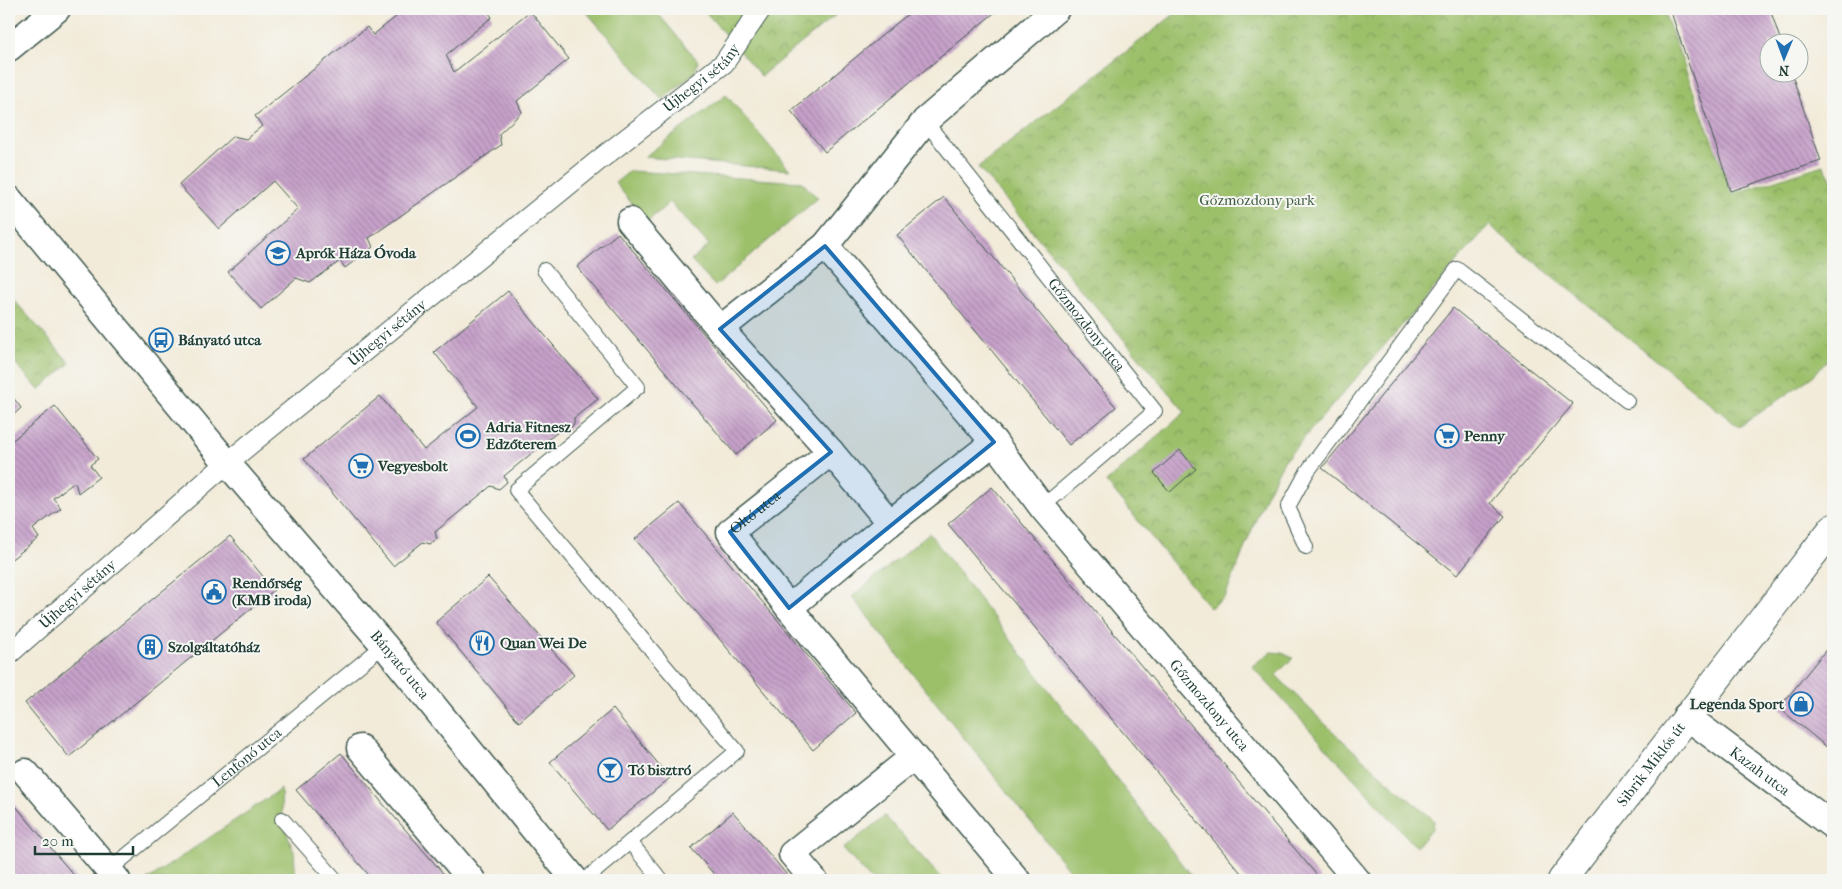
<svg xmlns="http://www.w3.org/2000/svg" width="1842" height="889" font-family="'IM FELL French Canon',serif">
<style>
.grass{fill:#9cc06b;stroke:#5e7e50}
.park{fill:url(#park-crowns);stroke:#5e7e50}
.building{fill:url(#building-back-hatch)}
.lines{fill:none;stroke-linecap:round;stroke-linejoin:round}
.service-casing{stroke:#3f574d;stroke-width:16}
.pedestrian-casing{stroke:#3f574d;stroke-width:22}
.minor-casing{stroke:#3f574d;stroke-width:29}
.tertiary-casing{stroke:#3f574d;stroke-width:30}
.service{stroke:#fff;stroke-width:14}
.pedestrian{stroke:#fff;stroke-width:20}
.minor{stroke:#fff;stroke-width:26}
.tertiary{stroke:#fff;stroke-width:28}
.marked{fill:#1f6fb2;fill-opacity:0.2;stroke:#1f6fb2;stroke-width:4;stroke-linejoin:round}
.labels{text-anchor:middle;stroke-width:4;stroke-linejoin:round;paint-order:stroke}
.street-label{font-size:15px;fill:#1f3d34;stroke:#f6f6f2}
.park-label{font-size:15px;fill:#3e5e42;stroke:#f6f6f2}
.poi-label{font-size:15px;font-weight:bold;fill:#1f3d34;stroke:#f6f6f2;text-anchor:start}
</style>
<defs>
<pattern id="park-crowns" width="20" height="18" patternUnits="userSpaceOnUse" patternTransform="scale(1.25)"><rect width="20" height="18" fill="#9cc06b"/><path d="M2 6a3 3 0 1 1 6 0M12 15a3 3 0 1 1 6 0" fill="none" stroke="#7f9d59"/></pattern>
<pattern id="building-back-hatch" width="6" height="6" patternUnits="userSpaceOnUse" patternTransform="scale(1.25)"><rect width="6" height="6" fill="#c7a1ca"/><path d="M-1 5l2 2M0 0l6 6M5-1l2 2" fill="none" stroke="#a184a5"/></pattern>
</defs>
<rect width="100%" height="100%" fill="#f6f6f2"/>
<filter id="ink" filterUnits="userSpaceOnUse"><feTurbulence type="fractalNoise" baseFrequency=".02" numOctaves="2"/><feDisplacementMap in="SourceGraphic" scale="10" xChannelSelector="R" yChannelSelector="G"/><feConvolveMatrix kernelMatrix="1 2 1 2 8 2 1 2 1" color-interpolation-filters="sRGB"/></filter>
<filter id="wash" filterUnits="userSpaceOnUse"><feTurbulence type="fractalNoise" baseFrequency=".0096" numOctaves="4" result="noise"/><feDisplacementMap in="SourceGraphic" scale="20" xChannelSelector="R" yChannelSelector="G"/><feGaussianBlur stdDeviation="1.12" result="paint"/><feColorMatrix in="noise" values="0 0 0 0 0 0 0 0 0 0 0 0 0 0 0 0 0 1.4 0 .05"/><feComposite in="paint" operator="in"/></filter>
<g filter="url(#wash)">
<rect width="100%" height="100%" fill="#f2ebd9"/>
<g class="grass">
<path d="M584 9H654L698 61 695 72 662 100Z"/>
<path d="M726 95 790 170 644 157Z"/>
<path d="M630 171 802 182 818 198 715 286 691 261 709 245 670 202 647 222 615 183Z"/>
<path d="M929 533 1194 880H1077L852 597Z"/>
<path d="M1271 652 1282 653 1293 658 1276 675C1326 727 1378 774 1434 820L1433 828 1416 847 1252 666Z"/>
<path d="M281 789 282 819 294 852 296 880H147Z"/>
<path d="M885 816 943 880H871L843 849Z"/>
</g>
<g class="park">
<path d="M703 9H843L761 76Z"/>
<path d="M1181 9H1663L1732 194 1823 165 1833 182V354L1813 376 1739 427 1489 225 1284 461 1265 497 1225 597 1210 608 1106 482 1185 412 978 167Z"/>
<path d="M13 299 70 363 39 390 9 356V302Z"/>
</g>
<g id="blocks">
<g class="building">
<path d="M395 9H486L492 17 446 55 454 72 530 11 569 59 517 101 522 112 499 134 501 145 369 238 373 247 345 268 340 261 310 283 296 278 261 309 228 272 298 209 273 181 219 229 179 185 233 136 246 139 262 126 255 116 367 27 373 35 397 16Z"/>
<path d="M914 9H999L825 152 791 111Z"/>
<path d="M1670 9H1770L1781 42H1770V72H1791L1821 161 1731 191Z"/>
<path d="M944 197 1116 407 1069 445 897 235Z"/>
<path d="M618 233 777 420 736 455 577 267Z"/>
<path d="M508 291 598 399 574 418V424L566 431 560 430 504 476 507 482 499 489 491 486 435 532 437 539 430 544 423 542 393 566 304 459 380 396 424 450 478 407 434 352Z"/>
<path d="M1453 308 1573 404 1490 503 1505 516 1457 575 1322 468Z"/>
<path d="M9 392 21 408 9 419Z"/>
<path d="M55 406 98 459 90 465 99 477 78 493 75 482 53 498 61 508 33 529 39 538 9 561V443Z"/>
<path d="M1180 450 1196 469 1170 492 1154 473Z"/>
<path d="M992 487 1039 544 1321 880H1247L948 524Z"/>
<path d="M679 503 856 713 813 750 635 539Z"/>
<path d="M230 536 274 590 69 757 25 703Z"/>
<path d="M488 577 574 675 519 722 436 622Z"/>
<path d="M1833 641V752L1779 708Z"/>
<path d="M613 709 670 778 607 830 550 762Z"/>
<path d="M341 753 384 805 449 880H373L296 790Z"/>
<path d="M15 805 60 859 78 880H9V810Z"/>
<path d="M733 812 777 863 791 880H719L691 848Z"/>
</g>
</g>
</g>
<g filter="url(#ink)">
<use href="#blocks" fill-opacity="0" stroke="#3f574d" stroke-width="1"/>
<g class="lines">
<g class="service-casing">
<g id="service">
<path id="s1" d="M925 121 1155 411 1042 507"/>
<path d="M544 270 638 387 516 490 737 751 585 880"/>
<path d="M1306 547 1288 507 1307 472 1457 269 1627 401"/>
<path d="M282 819 336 880"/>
<path d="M630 842 661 880"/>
<path id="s2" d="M109 870 384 645"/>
</g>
</g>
<g class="pedestrian-casing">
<g id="pedestrian">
<path id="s3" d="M9 654 227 463 599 160 724 63 761 9"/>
</g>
</g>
<g class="minor-casing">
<g id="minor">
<path d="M9 48 57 9"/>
<path id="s4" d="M9 199 227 463 384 645 575 880"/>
<path d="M630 221 720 329"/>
<path id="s5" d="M825 246 994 442 1042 507 1357 880"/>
<path d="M994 442 890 523 789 608 1017 880"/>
<path d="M890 523 831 452 720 329 825 246 925 121 1056 9"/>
<path id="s6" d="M789 608 730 532 831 452"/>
<path id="s7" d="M1686 716 1833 826"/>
<path d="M360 748 472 880"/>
<path d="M25 772 117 880"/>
<path d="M814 880 792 854 913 757"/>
</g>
</g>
<g class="tertiary-casing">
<g id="tertiary">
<path id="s8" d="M1562 880 1833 528"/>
</g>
</g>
<use href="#service" class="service"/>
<use href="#pedestrian" class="pedestrian"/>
<use href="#minor" class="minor"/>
<use href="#tertiary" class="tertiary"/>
</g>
</g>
<path class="marked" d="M825 246 994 442 789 608 730 532 831 452 720 329Z"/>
<defs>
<g id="school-ring" transform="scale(1.25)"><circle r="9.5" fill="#f6f6f2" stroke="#1f6fb2" stroke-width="1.5"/><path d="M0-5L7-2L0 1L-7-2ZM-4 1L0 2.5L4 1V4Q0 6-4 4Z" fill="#1f6fb2"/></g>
<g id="bus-ring" transform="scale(1.25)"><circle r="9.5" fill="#f6f6f2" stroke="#1f6fb2" stroke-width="1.5"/><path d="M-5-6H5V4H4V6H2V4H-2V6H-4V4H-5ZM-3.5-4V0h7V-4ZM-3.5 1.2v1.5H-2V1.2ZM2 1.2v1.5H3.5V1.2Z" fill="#1f6fb2"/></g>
<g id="stadium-ring" transform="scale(1.25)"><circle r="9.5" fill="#f6f6f2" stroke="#1f6fb2" stroke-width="1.5"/><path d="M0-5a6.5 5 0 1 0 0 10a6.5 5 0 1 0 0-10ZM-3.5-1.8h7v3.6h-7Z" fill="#1f6fb2"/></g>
<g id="supermarket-ring" transform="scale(1.25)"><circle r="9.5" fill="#f6f6f2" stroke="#1f6fb2" stroke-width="1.5"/><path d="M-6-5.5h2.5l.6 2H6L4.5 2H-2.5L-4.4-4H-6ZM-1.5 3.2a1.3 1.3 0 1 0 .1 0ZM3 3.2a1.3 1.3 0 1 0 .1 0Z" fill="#1f6fb2"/></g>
<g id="civic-ring" transform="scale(1.25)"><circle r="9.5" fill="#f6f6f2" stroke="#1f6fb2" stroke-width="1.5"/><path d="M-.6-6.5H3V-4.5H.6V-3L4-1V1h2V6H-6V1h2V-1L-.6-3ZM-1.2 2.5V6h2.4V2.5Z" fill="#1f6fb2"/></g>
<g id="restaurant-ring" transform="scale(1.25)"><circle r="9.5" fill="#f6f6f2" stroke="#1f6fb2" stroke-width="1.5"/><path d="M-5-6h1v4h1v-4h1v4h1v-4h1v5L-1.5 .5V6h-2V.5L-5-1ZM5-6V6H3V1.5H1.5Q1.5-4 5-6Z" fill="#1f6fb2"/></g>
<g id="building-ring" transform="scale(1.25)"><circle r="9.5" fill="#f6f6f2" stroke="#1f6fb2" stroke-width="1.5"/><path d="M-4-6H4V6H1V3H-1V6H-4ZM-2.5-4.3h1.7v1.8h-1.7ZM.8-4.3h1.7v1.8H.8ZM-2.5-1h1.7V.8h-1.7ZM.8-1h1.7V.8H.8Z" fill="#1f6fb2"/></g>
<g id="shop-ring" transform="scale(1.25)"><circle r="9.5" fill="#f6f6f2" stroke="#1f6fb2" stroke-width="1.5"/><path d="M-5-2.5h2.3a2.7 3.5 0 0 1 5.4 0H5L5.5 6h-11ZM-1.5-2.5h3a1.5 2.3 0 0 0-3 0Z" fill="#1f6fb2"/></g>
<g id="bar-ring" transform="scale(1.25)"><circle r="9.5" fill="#f6f6f2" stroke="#1f6fb2" stroke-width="1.5"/><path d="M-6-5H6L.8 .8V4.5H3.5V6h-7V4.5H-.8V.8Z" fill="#1f6fb2"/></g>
</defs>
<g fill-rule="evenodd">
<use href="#school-ring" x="278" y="253"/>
<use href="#bus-ring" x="161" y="340"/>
<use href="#stadium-ring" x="468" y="436"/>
<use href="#supermarket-ring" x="1447" y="436"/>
<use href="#supermarket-ring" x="361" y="466"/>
<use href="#civic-ring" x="214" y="592"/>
<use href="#restaurant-ring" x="482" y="643"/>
<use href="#building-ring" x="150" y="647"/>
<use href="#shop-ring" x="1801" y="704"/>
<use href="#bar-ring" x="610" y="770"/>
</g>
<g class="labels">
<g class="street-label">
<text dy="5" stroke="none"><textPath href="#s3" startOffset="901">Újhegyi sétány</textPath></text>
<text dy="5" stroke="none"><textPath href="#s1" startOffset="260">Gőzmozdony utca</textPath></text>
<text dy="5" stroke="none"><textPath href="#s3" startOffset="496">Újhegyi sétány</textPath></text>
<text dy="5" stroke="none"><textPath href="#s6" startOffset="128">Oltó utca</textPath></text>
<text dy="5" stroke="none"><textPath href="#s3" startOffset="91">Újhegyi sétány</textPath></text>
<text dy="5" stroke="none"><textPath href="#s4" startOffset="608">Bányató utca</textPath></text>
<text dy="5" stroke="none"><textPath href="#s5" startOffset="599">Gőzmozdony utca</textPath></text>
<text dy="5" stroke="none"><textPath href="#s2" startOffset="178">Lenfonó utca</textPath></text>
<text dy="5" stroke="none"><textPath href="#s8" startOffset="146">Sibrik Miklós út</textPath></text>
<text dy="5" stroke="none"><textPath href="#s7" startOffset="92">Kazah utca</textPath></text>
</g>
<g class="park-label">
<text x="1257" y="205">Gőzmozdony park</text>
</g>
<g class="poi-label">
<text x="296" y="258">Aprók Háza Óvoda</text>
<text x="178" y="345">Bányató utca</text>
<text x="486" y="432">Adria Fitnesz<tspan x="486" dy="17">Edzőterem</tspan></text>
<text x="1464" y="441">Penny</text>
<text x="378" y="471">Vegyesbolt</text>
<text x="232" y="588">Rendőrség<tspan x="232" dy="17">(KMB iroda)</tspan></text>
<text x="500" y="648">Quan Wei De</text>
<text x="168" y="652">Szolgáltatóház</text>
<text x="1784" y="709" text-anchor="end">Legenda Sport</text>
<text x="628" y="775">Tó bisztró</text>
</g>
</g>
<rect width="1842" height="889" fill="none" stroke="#f6f6f2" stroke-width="30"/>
<g transform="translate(1784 58) rotate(181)"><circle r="24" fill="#f6f6f2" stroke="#a0aca6"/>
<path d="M0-4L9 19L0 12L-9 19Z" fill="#1f6fb2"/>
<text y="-8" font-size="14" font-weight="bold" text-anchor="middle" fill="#1f3d34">N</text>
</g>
<path d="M35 846v8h98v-8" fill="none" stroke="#1f3d34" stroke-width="2.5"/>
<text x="42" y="846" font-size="15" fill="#1f3d34" stroke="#f6f6f2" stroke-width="4" paint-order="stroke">20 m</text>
</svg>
